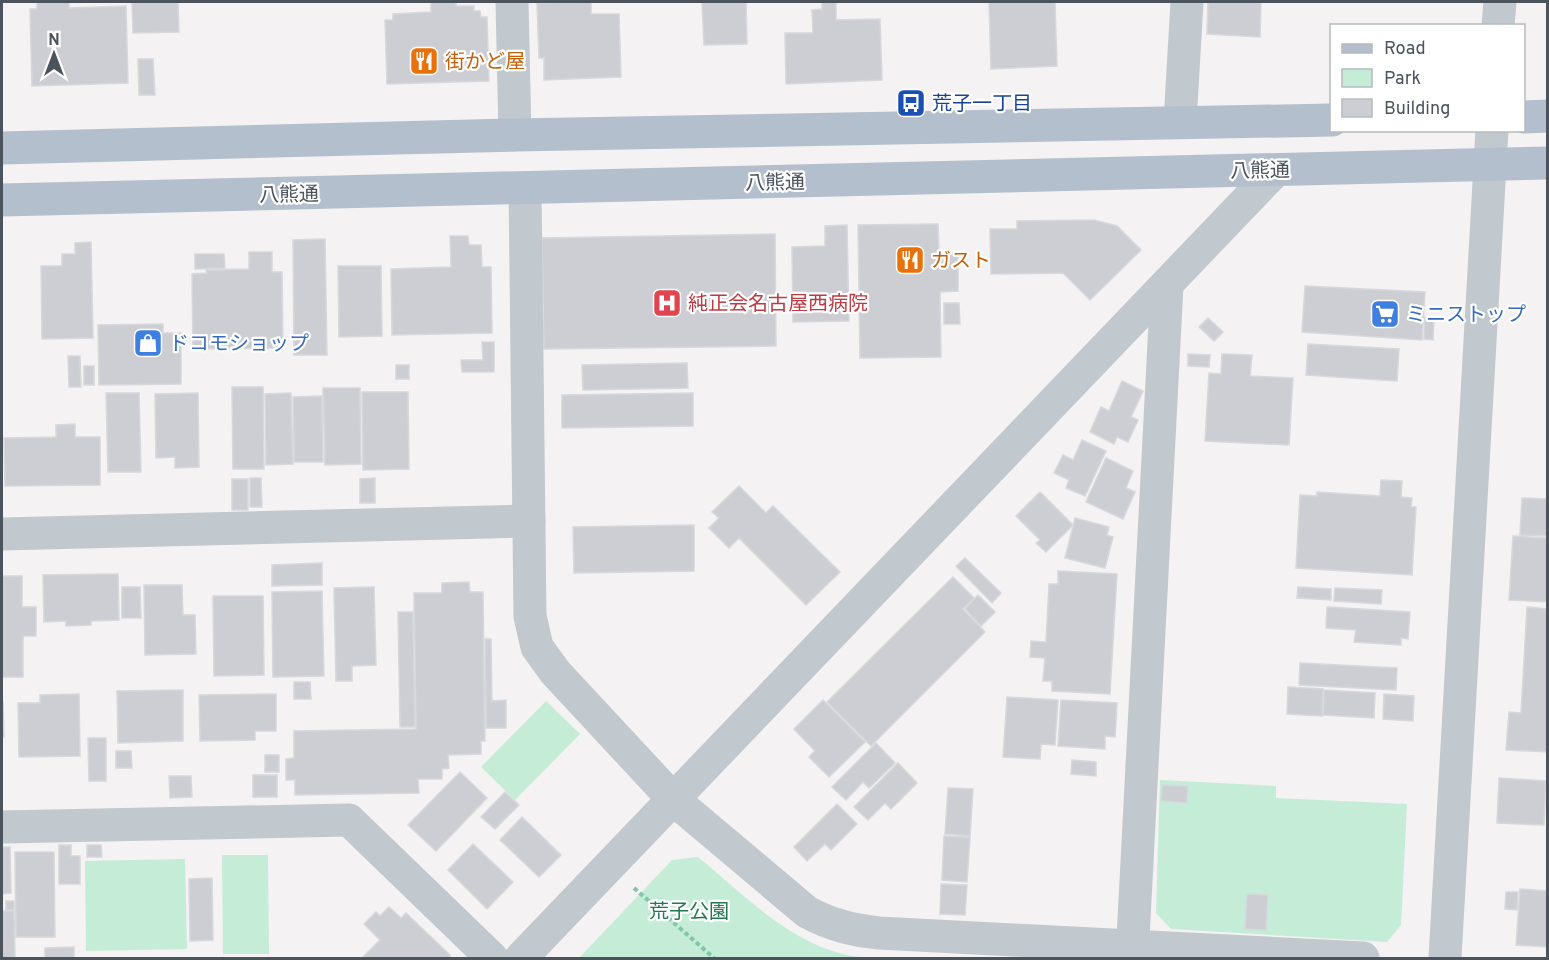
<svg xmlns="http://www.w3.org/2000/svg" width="1549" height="960" font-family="Overpass,'Noto Sans JP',sans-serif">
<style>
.green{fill:#c5ecd6}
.building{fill:#ccced3;stroke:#d6d8dc;stroke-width:1.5}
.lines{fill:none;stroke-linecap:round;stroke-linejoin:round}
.path{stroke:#80c7a8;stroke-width:4;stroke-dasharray:4.5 3;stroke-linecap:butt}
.minor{stroke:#c1c8ce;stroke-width:33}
.major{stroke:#b4bfcd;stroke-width:33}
.labels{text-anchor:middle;stroke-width:4.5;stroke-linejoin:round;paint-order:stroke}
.food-label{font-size:20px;fill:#c56008;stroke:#fff;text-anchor:start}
.transit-label{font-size:20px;fill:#164399;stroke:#fff;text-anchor:start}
.street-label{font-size:20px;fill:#4b535d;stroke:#fff}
.health-label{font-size:20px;fill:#be3a42;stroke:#fff;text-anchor:start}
.shop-label{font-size:20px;fill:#366cbe;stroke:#fff;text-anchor:start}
.park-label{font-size:20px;fill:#217952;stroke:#fff}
</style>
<rect width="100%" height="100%" fill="#f4f2f2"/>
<g class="green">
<path d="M546 701 580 734 515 800 481 767Z"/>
<path d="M1160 780 1276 786V798L1407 804 1401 925 1387 942 1171 929 1156 913Z"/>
<path d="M222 855H268L269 954H223Z"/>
<path d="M698 857C742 893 786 940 843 954 853 957 864 957 875 958H579L672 860Z"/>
<path d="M185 859 187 949 86 951 85 861Z"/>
</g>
<g class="building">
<path d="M37 2H69V8L126 6 128 83 32 86 30 9H37Z"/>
<path d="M132 2H178L179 32 133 33Z"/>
<path d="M431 2H456V6H474V11H480L481 17H487L489 81 387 84 385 20H393V14L431 12Z"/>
<path d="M591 2V14H619L621 77 544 80V58H539L537 3Z"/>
<path d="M702 2H746L747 44 704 45Z"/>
<path d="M822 2H836V20L880 19 882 80 786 84 785 33H813L812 10 822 9Z"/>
<path d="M989 2H1055L1057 66 991 69Z"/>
<path d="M1208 2H1261L1260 37 1207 34Z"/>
<path d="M138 59H153L155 95H139Z"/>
<path d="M1094 220 1117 226 1141 250 1090 300 1063 273 991 274 990 229H1017V221Z"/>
<path d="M938 224 939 253H958V291L940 292 941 357 860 358 858 225Z"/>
<path d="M847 225 849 321 793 322 792 247 825 246V226Z"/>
<path d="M775 234 776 346 544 349 542 238Z"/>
<path d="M450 236H468L469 245H481L482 267H491L492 333 392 335 391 269 451 267Z"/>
<path d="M325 239 327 355H294L293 240Z"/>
<path d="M91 242 93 338 42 339 41 266H62V254H75V243Z"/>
<path d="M249 252H272V272H282L283 348 193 349 192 274 207 273 206 270 249 269Z"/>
<path d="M195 254H224L225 268 195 269Z"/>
<path d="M338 266H381L382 336 339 337Z"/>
<path d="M1305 286 1425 292 1422 340 1302 332Z"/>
<path d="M944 303H959L960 324H944Z"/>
<path d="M1425 317 1434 318 1433 340 1424 339Z"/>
<path d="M1208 318 1223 332 1214 341 1199 327Z"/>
<path d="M163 324V333H181V384L99 385 98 325Z"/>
<path d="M482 342H494V372H462L461 360H483Z"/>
<path d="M1308 344 1399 349 1397 381 1306 375Z"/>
<path d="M1188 354 1210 355 1209 367 1188 366Z"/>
<path d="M1222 354 1252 355 1250 376 1293 378 1289 445 1205 441 1209 373 1221 374Z"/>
<path d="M68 356H80L81 387H69Z"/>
<path d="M687 363 688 388 583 390 582 365Z"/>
<rect x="396" y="365" width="13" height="14"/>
<rect x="84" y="366" width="10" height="19"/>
<path d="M1122 381 1143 391 1131 417 1138 420 1128 442 1117 437 1114 444 1090 432 1101 407 1109 411Z"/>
<path d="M232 387H263L264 469H233Z"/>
<path d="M323 388H360L361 464 325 465Z"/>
<path d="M362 392H408L409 469 363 470Z"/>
<path d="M106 393H139L141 472H108Z"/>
<path d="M198 393 199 467 175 468V457L156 458 155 394Z"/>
<path d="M291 393 293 464 266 465 265 394Z"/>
<path d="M693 393V426L562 428V395Z"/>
<path d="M322 396 323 462H294L293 397Z"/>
<path d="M75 424V437H100V485L5 486 4 438 56 437V425Z"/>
<path d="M1082 440 1106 451 1085 496 1066 488 1069 480 1054 473 1063 455 1073 460Z"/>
<path d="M1106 458 1133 471 1126 488 1135 492 1123 519 1086 502Z"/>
<path d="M250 478H261L262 507H250Z"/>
<path d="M375 478V503H360V479Z"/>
<rect x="232" y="479" width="16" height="31"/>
<path d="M1381 480 1402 481 1401 497 1412 498 1411 507H1416L1412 575 1296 568 1300 495 1317 496V492L1380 496Z"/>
<path d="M739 486 766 513 773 506 840 572 806 605 739 538 729 548 709 528 719 518 712 512Z"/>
<path d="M1040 492 1073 525 1046 552 1036 543 1040 540 1016 516Z"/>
<path d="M1522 498 1548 499V536L1520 535Z"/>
<path d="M1075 518 1109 527 1107 535 1113 537 1105 568 1065 558Z"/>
<path d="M694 525V571L574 573 573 527Z"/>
<path d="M1513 536 1548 538V602L1509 600Z"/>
<path d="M965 558 1001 593 992 603 956 566Z"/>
<path d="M322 563V585L272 586V565Z"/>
<path d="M1058 571 1117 574 1110 694 1052 691V681H1043L1045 658 1030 657 1031 641 1046 642 1049 584H1058Z"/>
<path d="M118 574 119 620 91 621V625L66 626V621L44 622 43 575Z"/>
<path d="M2 576H22V607H36V636H23V677H2Z"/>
<path d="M953 577 974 598 963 609 985 632 871 746 827 702Z"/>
<path d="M469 582 470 592H483L485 741H481V754L448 755 449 768 442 769V779H418L419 793 295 795V780H286V759L294 758V731L416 729 414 593H442V583Z"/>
<path d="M144 585H182L183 615H195L196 654 145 655Z"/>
<path d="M122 587H140L141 618H122Z"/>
<path d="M374 587 376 665 352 666V681H336L334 588Z"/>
<path d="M1298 587 1331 589V600L1297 598Z"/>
<path d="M1335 588 1382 590 1381 604 1334 601Z"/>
<path d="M322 591 324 676 273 677 272 592Z"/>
<path d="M978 595 995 612 981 626 965 609Z"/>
<path d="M213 596H263L264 675 214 676Z"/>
<path d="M1327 607 1410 612 1408 639 1401 638V645L1354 642 1356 630 1326 628Z"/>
<path d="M1527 607 1548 609V752L1506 750 1509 712 1521 713Z"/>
<path d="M398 612H413L415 727H400Z"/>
<path d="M485 639H491L492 701 506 700V728H486Z"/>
<path d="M1300 663 1397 668 1396 690 1299 685Z"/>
<path d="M294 682H310L311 699H294Z"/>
<path d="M1288 687 1323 689 1322 716 1287 714Z"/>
<path d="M183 690V741L118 743 117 691Z"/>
<path d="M1324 690 1375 693 1374 718 1323 715Z"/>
<path d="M79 694 80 756 19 757 18 703H40V695Z"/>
<path d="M276 694V731H255V740L200 741 199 695Z"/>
<path d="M1384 694 1414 696 1413 721 1383 719Z"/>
<path d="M1007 697 1058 700 1055 745 1041 744 1040 759 1003 757Z"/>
<path d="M823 700 865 742 829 777 809 757 815 751 794 729Z"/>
<path d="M1061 700 1117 703 1115 737 1105 736V749L1058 746Z"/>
<path d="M2 702H3L4 737H2Z"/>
<path d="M88 738H106V781H89Z"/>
<path d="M876 743 895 763 869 788 863 782 846 800 832 787Z"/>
<path d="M116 751H131L132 768H116Z"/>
<rect x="265" y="755" width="14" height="17"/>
<path d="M1072 760 1096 762V776L1071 774Z"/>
<path d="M898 763 917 783 891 809 885 803 868 820 854 807Z"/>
<path d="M460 772 487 798 436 851 408 825Z"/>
<rect x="253" y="775" width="24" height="22"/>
<path d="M169 776H191L192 797 170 798Z"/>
<path d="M1499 778 1546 781 1544 825 1497 823Z"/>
<path d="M1162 785 1188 786 1187 803 1161 801Z"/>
<path d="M948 788 973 789 970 836 945 834Z"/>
<path d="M505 792 519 805 495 829 481 817Z"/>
<path d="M837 804 857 824 831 850 825 844 807 861 794 847Z"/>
<path d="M522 817 561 855 539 877 500 840Z"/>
<path d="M944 836 970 837 967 882 942 880Z"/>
<path d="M473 844 513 882 487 909 448 870Z"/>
<path d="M59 845H71V856H80V884H59Z"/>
<path d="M87 845H101L102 857H87Z"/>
<path d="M2 847H10L11 893 2 894Z"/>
<path d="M15 852H54L55 937H16Z"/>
<path d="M212 878 213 940 190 941 189 879Z"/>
<path d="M941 884 967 885 965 915 940 914Z"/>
<path d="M1520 889 1548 891V947L1516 945Z"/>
<path d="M1506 892H1518L1517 910 1505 909Z"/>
<path d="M1247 894 1268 895 1266 930 1245 929Z"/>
<rect x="6" y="901" width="8" height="9"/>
<path d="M389 907 401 918 406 913 450 955V958H362L380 940 364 924 376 912 380 916Z"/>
<path d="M2 911H14L15 958H2Z"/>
<path d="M74 947V958H45V948Z"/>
</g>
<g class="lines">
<path class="path" d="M634 888 714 958"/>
<g class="minor">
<path d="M512 2 515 135"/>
<path d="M1498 26 1500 2"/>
<path d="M1180 122 1187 2"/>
<path d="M525 188 530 616 537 647 555 672 674 800 807 912C831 925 852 930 879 933L1363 958"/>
<path d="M2 534 529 521"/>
<path d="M2 827 349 820 492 958"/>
<path d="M521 958 1276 170"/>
<path d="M1132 958 1167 285"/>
<path d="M1445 958 1492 130"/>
</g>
<g class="major">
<path d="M1524 117 1548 116"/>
<path d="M2 148 515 135 1332 120"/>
<path d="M2 200 1548 163"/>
</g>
</g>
<defs>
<g id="restaurant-square" transform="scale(1.5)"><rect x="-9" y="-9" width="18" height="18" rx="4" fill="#e8710a" stroke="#fff"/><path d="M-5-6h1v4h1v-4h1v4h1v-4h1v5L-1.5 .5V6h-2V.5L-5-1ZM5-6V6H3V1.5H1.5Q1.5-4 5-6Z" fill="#fff"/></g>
<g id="bus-square" transform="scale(1.5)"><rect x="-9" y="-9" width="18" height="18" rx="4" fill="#1a4fb4" stroke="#fff"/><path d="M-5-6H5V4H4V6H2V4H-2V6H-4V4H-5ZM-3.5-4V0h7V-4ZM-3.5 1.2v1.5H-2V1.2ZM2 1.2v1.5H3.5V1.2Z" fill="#fff"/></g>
<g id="hospital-square" transform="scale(1.5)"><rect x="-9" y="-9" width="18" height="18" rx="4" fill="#e0444e" stroke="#fff"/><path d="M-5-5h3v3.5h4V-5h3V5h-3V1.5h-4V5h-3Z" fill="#fff"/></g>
<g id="supermarket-square" transform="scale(1.5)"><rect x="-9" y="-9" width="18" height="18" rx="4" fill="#3f7fe0" stroke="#fff"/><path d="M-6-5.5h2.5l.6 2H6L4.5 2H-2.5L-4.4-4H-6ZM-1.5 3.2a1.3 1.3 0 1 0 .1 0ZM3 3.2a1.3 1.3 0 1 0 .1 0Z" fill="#fff"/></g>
<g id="shop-square" transform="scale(1.5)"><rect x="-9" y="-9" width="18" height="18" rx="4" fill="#3f7fe0" stroke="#fff"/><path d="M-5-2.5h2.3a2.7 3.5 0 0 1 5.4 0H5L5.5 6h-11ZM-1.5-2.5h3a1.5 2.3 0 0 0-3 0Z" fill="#fff"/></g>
</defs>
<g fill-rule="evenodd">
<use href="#restaurant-square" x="424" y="61"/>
<use href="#bus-square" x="911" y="103"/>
<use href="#restaurant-square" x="910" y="260"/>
<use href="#hospital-square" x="667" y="303"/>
<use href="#supermarket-square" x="1385" y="314"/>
<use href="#shop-square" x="148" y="343"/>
</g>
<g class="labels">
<g class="food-label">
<text x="445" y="68">街かど屋</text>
<text x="931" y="267">ガスト</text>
</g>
<g class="transit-label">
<text x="932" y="110">荒子一丁目</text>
</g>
<g class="street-label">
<text transform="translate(1260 170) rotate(-1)" y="7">八熊通</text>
<text transform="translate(775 182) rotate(-1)" y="7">八熊通</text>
<text transform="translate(289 194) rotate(-1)" y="7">八熊通</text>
</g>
<g class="health-label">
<text x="688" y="310">純正会名古屋西病院</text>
</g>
<g class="shop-label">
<text x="1406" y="321">ミニストップ</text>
<text x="169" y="350">ドコモショップ</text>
</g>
<g class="park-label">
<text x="689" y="918">荒子公園</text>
</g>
</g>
<rect width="1549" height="960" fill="none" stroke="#4b535d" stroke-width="6"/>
<rect x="1330" y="24" width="195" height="108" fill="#ffffff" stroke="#b7babe" stroke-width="1.5"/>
<rect x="1342" y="44" width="30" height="9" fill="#b4bfcd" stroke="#b7babe" stroke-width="1.5"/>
<text x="1384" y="54" font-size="18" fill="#4b535d">Road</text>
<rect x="1342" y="69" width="30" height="18" fill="#c5ecd6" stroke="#b7babe" stroke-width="1.5"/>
<text x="1384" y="84" font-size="18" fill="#4b535d">Park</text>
<rect x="1342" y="99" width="30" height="18" fill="#ccced3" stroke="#b7babe" stroke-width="1.5"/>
<text x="1384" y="114" font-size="18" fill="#4b535d">Building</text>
<g transform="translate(54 54)" stroke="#ffffff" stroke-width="4.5" paint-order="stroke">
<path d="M0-4.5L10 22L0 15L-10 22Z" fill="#4b535d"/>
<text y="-9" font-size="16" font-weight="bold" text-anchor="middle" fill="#4b535d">N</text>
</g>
</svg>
